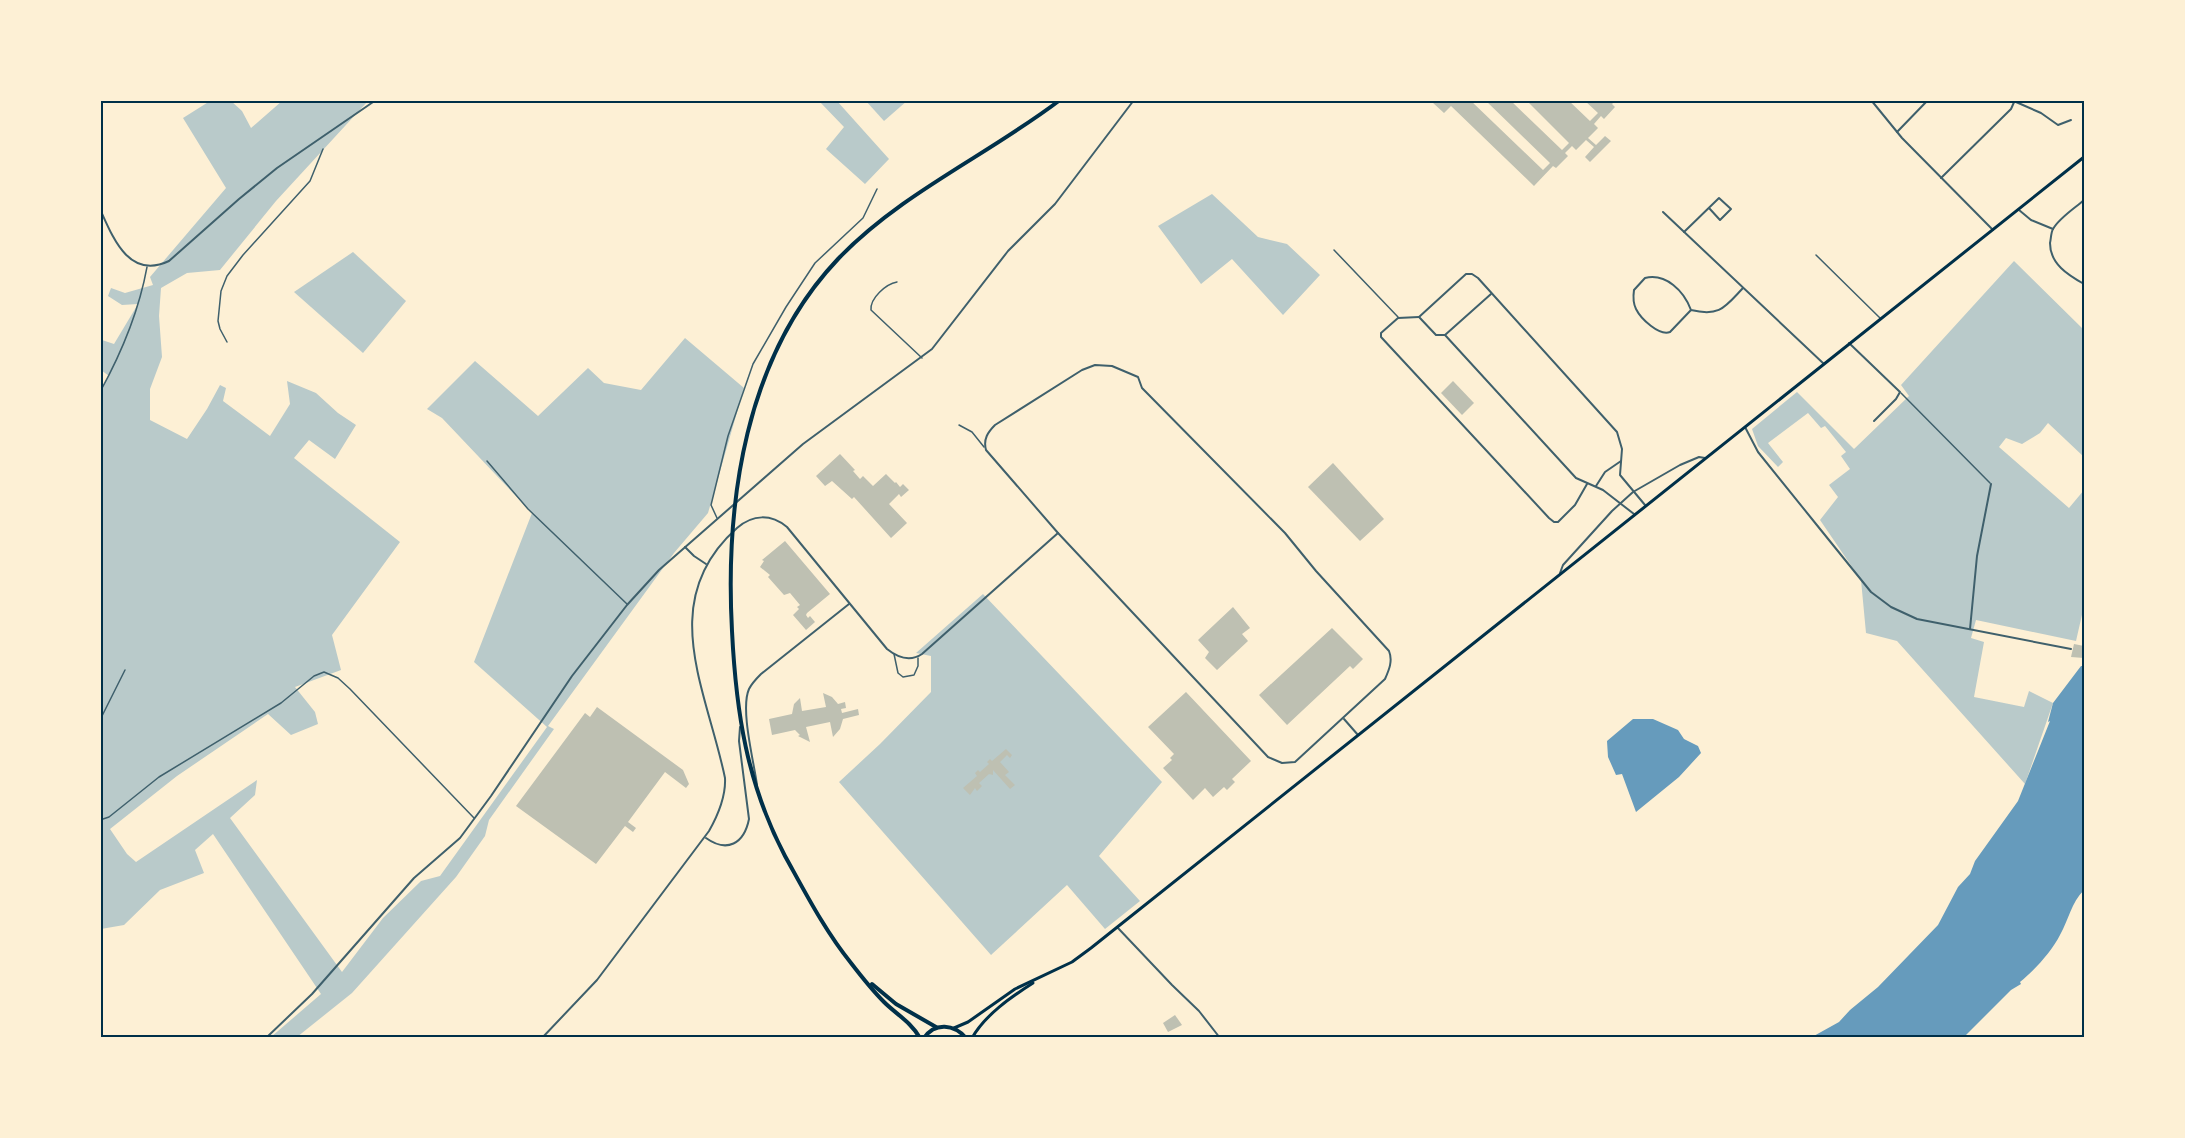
<svg xmlns="http://www.w3.org/2000/svg" width="2185" height="1138" font-family="'DejaVu Sans',sans-serif">
<style>
.green{fill:#b9caca}
.water{fill:#669bbc}
.building{fill:#bec0b2}
.lines{fill:none;stroke-linecap:round;stroke-linejoin:round}
.service{stroke:#3f606c;stroke-width:1.5}
.minor{stroke:#3f606c;stroke-width:2}
.secondary{stroke:#003049;stroke-width:3}
.primary{stroke:#003049;stroke-width:4}
.neatline{fill:none;stroke:#003049;stroke-width:2}
</style>
<rect width="100%" height="100%" fill="#fdf0d5"/>
<g class="green">
<path d="M908 100 884 121 866 101V100Z"/>
<path d="M210 101H231L242 111 251 128 282 101H368L276 201 220 270 187 273 161 288 159 316 162 357 150 389V420L187 439 207 409 220 385 226 388 223 401 270 436 290 404 287 381 316 393 338 413 356 425 335 459 309 440 294 458 400 542 332 635 341 670 295 687 315 712 318 724 291 735 268 714 177 776 110 829 127 854 136 862 257 780 255 795 230 818 342 972 383 918 421 881 440 876 547 727 474 662 532 513 442 418 427 409 475 361 538 416 588 368 604 383 641 390 685 338 744 388 708 513 674 553 548 726 554 729 489 820 485 836 456 877 352 993 297 1037H271L321 994 213 834 195 850 204 873 160 890 124 925 101 929 100 391 109 376 101 370 100 335 102 340 114 344 138 304 122 305 108 296 111 288 125 293 153 285 150 277 226 188 183 118Z"/>
<path d="M819 101H837L889 159 865 184 826 149 844 127Z"/>
<path d="M1212 194 1258 237 1287 244 1320 275 1283 315 1232 259 1201 284 1158 226Z"/>
<path d="M353 252 406 301 363 353 294 292Z"/>
<path d="M2014 261 2084 330V457L2048 423 2040 433 2022 444 2006 438 1999 447 2069 508 2084 490V606L2076 641 1976 620 1971 638 1984 642 1974 697 2024 707 2029 691 2053 703 2025 784 1897 641 1866 633 1861 580 1820 520 1838 497 1829 485 1850 469 1841 456 1846 452 1825 426 1821 428 1808 413 1768 443 1783 462 1778 467 1758 446 1752 429 1797 392 1854 449 1909 396 1901 385Z"/>
<path d="M983 594 1162 782 1099 856 1140 901 1105 929 1067 885 991 955 839 782 880 744 931 692V656L916 653Z"/>
</g>
<g class="water">
<path d="M2081 666H2084V890C2071 903 2069 919 2060 935 2052 951 2034 971 2020 982L2021 984 2011 990 1964 1037H1812L1839 1022 1850 1010 1878 987 1938 925 1958 887 1970 874 1975 861 2018 801 2050 721 2048 722 2053 703Z"/>
<path d="M1633 719H1653L1678 730 1684 739 1698 746 1701 753 1679 777 1636 812 1622 774 1616 775 1608 757 1607 741Z"/>
</g>
<g class="building">
<path d="M1433 100H1470L1543 170 1550 163 1485 100H1510L1562 150 1569 143 1526 100H1568L1590 121 1598 113 1584 100H1616L1612 104 1615 107 1604 119 1601 116 1594 124 1598 128 1588 138 1596 145 1605 136 1611 141 1590 162 1585 157 1594 147 1586 140 1576 150 1572 146 1565 153 1568 156 1556 168 1553 166 1534 186 1451 106 1444 113 1432 102Z"/>
<path d="M1453 381 1474 403 1462 415 1441 393Z"/>
<path d="M840 454 855 470 853 471 860 479 863 476 873 486 886 474 895 483 896 482 900 487 903 484 909 490 901 497 899 494 889 504 907 523 891 538 854 497 852 499 832 481 825 486 816 476Z"/>
<path d="M1333 463 1384 519 1360 541 1308 487Z"/>
<path d="M785 541 830 594 807 613 806 615 808 618 810 616 815 622 806 630 793 615 799 609 797 607 800 605 790 593 784 595 768 577 770 575 760 567 764 561 762 560Z"/>
<path d="M1233 607 1250 628 1242 634 1248 641 1217 670 1205 658 1209 652 1198 640Z"/>
<path d="M1332 628 1363 659 1353 669 1350 666 1287 725 1259 695Z"/>
<path d="M2074 644 2084 646V658L2071 657Z"/>
<path d="M1186 692 1251 761 1232 779 1235 782 1227 790 1224 787 1213 797 1205 788 1193 800 1163 768 1172 760 1170 758 1174 754 1148 727Z"/>
<path d="M823 693 832 697 838 704 845 702 846 708 841 709 842 713 858 709 859 715 843 719 840 729 833 737 830 722 806 727 810 742 798 736 800 735 795 730 772 735 769 719 792 714 794 704 800 698 802 711 826 707Z"/>
<path d="M597 707 683 770 689 784 686 788 665 772 628 822 636 828 633 832 625 826 596 864 516 806 585 713 590 717Z"/>
<path d="M1006 749 1012 755 1010 758 1007 755 1000 762 1009 772 1005 775 1015 785 1010 789 993 770V775L989 774 979 783 982 786 977 791 975 788 970 795 963 788 977 776 975 773 978 770 980 772 989 764 987 762 990 759 992 761Z"/>
<path d="M1175 1015 1182 1025 1168 1032 1163 1023Z"/>
</g>
<g class="lines">
<g class="service">
<path d="M1334 250 1398 317"/>
<path d="M1816 255 1880 318"/>
<path d="M897 282C886 284 870 298 871 310L922 358"/>
<path d="M227 342 220 329 218 321 221 291 227 276 243 255 310 181 323 149"/>
<path d="M100 392C122 352 139 311 147 267"/>
<path d="M1901 393 1990 483"/>
<path d="M959 425 972 432 984 447"/>
<path d="M487 461 528 509 627 604"/>
<path d="M717 518 711 505 728 436 753 364 786 307 815 263 863 218 877 189"/>
<path d="M894 654 898 673 903 677 914 675 918 666V658"/>
<path d="M100 720 125 670"/>
<path d="M100 820 109 817 159 777 281 703 314 676 324 672 338 678 350 689 474 818"/>
</g>
<g class="minor">
<path d="M1871 100 1902 138 1993 230"/>
<path d="M2016 102 2041 113 2058 125 2071 120"/>
<path d="M1897 132 1928 100"/>
<path d="M1941 178 2011 109 2015 100"/>
<path d="M2084 200C2075 208 2059 218 2053 229 2051 232 2051 239 2050 243 2050 264 2068 275 2084 284"/>
<path d="M100 209C113 238 129 280 169 261L239 199 277 168 376 100"/>
<path d="M2019 210 2031 220 2053 229"/>
<path d="M1663 212 1824 364"/>
<path d="M1684 232 1719 198 1731 209 1720 220 1709 208"/>
<path d="M1491 294 1445 335 1576 478 1603 490 1634 514"/>
<path d="M1691 310 1670 332C1659 336 1641 319 1636 309 1633 303 1633 297 1634 290L1645 278C1666 273 1684 291 1691 310 1720 317 1725 307 1743 288"/>
<path d="M1419 317 1466 274H1472L1478 278 1617 432 1622 449 1620 475 1645 505"/>
<path d="M1419 317 1398 318 1381 333V337L1549 518 1554 522H1558L1575 505 1587 484"/>
<path d="M1419 317 1436 335H1445"/>
<path d="M1849 343 1900 392 1896 399 1874 421"/>
<path d="M1095 365 1112 366 1138 377 1142 388 1285 533 1316 571 1389 651C1393 661 1389 670 1385 679L1295 762 1282 763 1268 757 1058 533 986 450C983 439 988 432 995 425L1082 370Z"/>
<path d="M1745 427 1758 452 1816 524 1871 592 1891 607 1917 619 2071 649"/>
<path d="M1596 486 1605 472 1621 461"/>
<path d="M685 547 694 556 706 564"/>
<path d="M1560 573 1563 565 1612 511 1633 492 1680 465 1699 457 1705 458"/>
<path d="M1970 629 1977 556 1991 484"/>
<path d="M1344 719 1358 735"/>
<path d="M757 785C754 762 740 709 749 689 752 683 757 678 761 674L849 604"/>
<path d="M706 838C727 853 744 844 749 819L739 741 740 727"/>
<path d="M1117 927 1172 985 1199 1011 1220 1038"/>
<path d="M266 1038 312 994 414 878 460 838 491 796 572 676 627 605 659 570 803 444 932 349 1008 251 1055 204 1134 100"/>
<path d="M542 1038 597 980 709 831C718 815 726 797 725 778 707 690 655 601 737 528 753 514 771 514 787 527L887 649C897 657 910 662 922 654L1058 533"/>
</g>
<g class="secondary">
<path d="M954 1028 968 1022 1015 989 1072 962 1091 948 2084 157"/>
<path d="M972 1038C985 1015 1011 997 1033 983"/>
</g>
<g class="primary">
<path d="M872 984 896 1004 936 1027"/>
<path d="M920 1038C911 1022 896 1014 884 1002 872 990 861 976 851 963 825 931 805 892 785 856 747 784 736 712 732 631 725 502 745 357 838 259 901 193 988 155 1060 100"/>
<path d="M924 1038C935 1022 954 1024 966 1038"/>
</g>
</g>
<rect width="2185" height="1138" fill="none" stroke="#fdf0d5" stroke-width="204"/>
<rect x="102" y="102" width="1981" height="934" class="neatline"/>
</svg>
